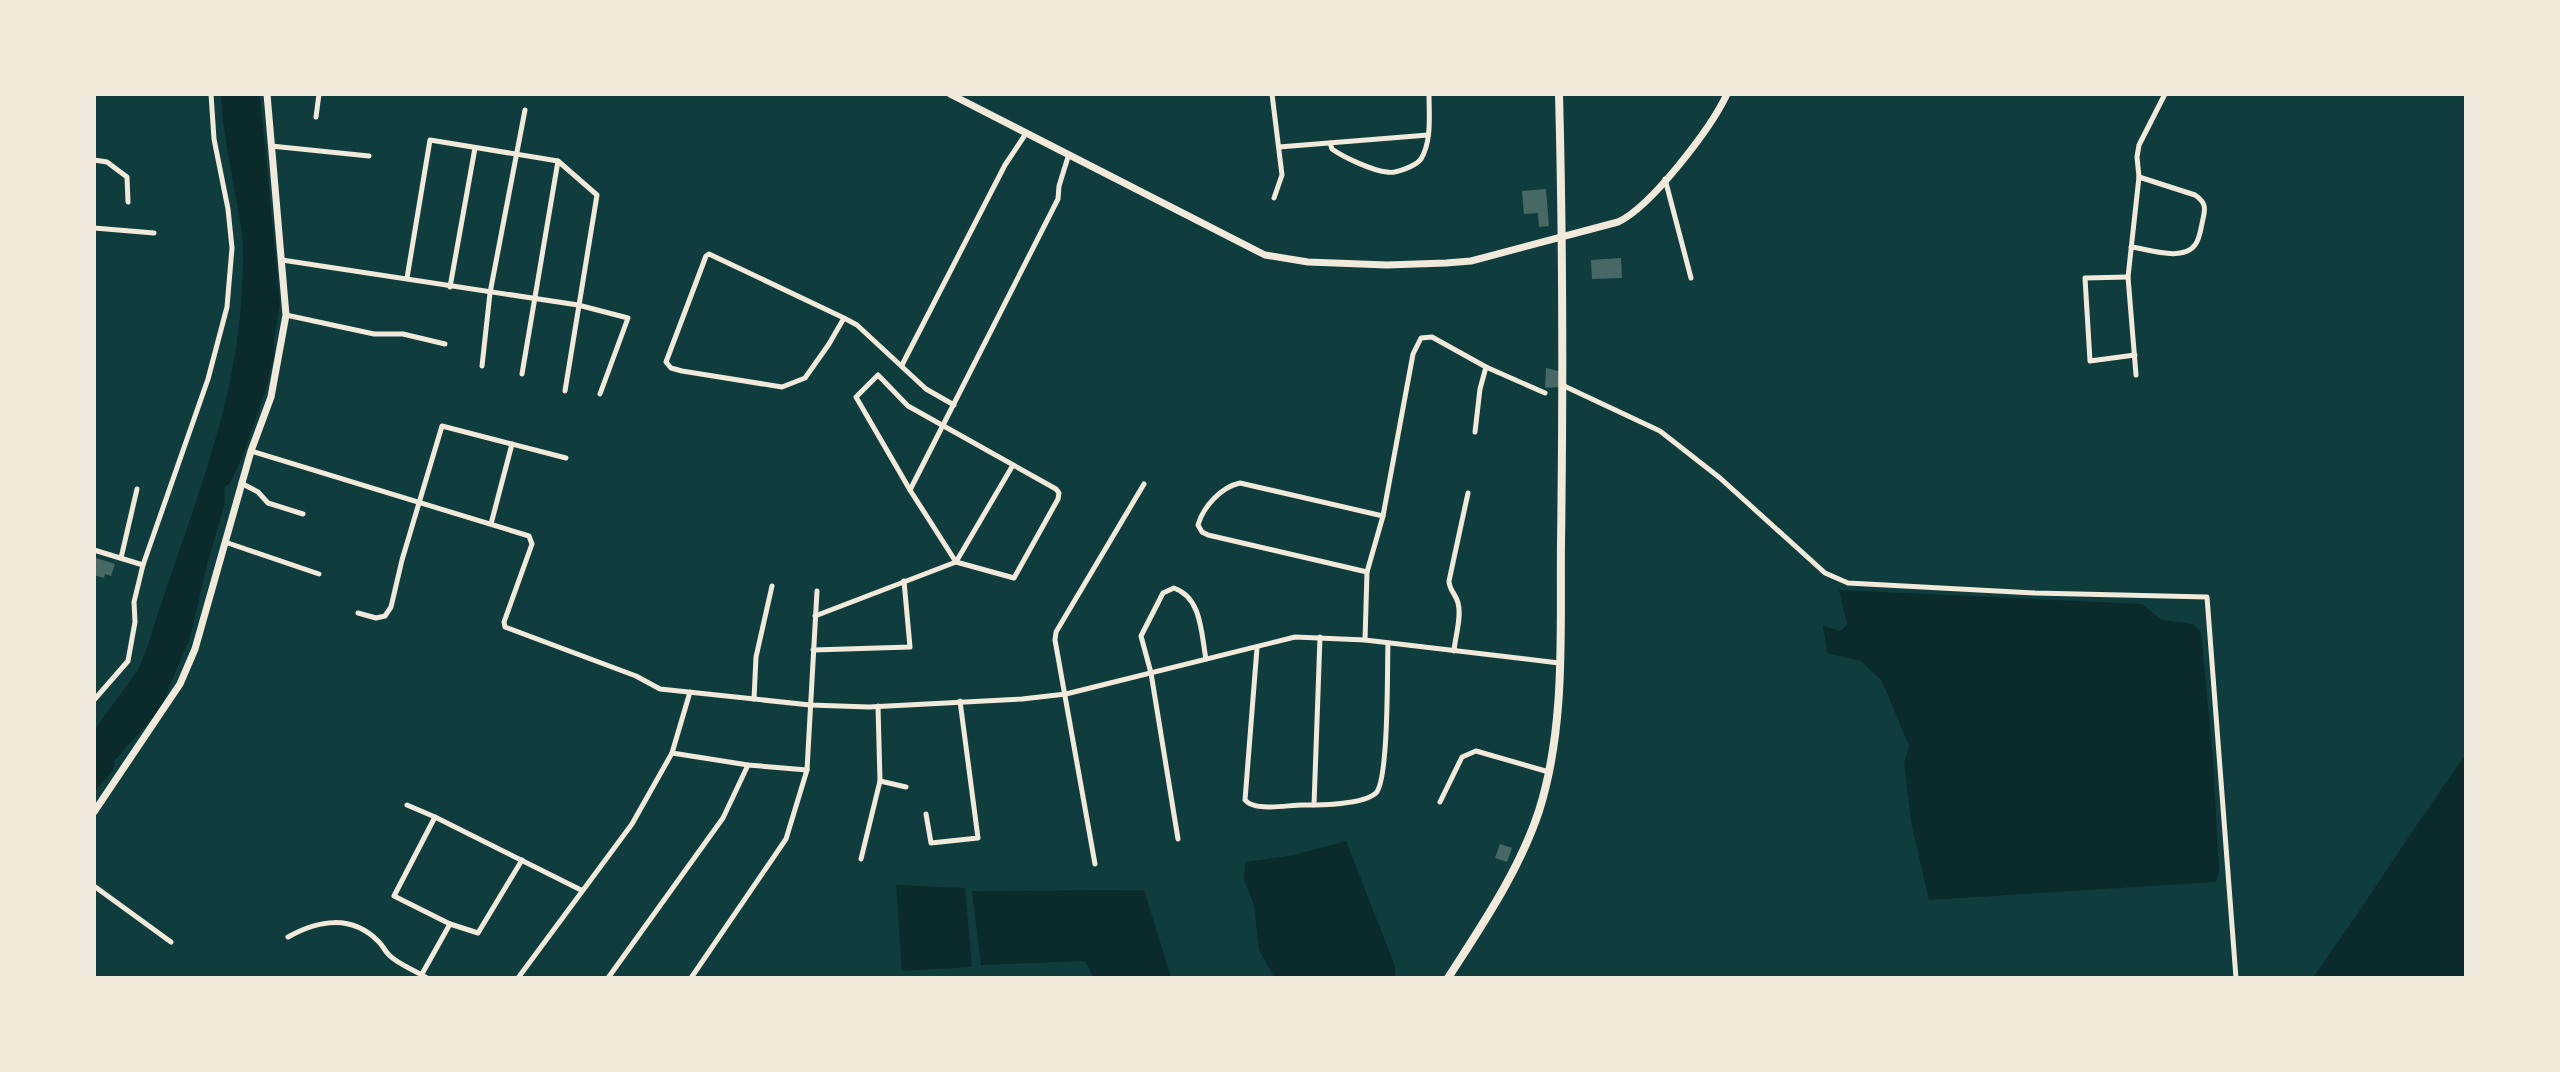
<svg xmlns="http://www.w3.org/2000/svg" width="2560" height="1072" font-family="Figtree,sans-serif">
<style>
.water{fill:#0a2a2b}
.building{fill:#486865}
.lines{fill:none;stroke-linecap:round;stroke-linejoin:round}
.minor{stroke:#f1e9da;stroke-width:5}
.tertiary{stroke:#f1e9da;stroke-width:7}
.secondary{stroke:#f1e9da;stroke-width:8}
</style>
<rect width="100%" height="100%" fill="#0f3d3e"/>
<g class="water">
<path d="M221 95H260L280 304 274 339V356L266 389 242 458 230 483 224 488 225 503 208 561 190 638 179 663 160 710 115 760 113 770 95 791V729L138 670 147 648C180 539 229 431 240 316 242 294 245 247 241 226 234 182 223 139 221 95Z"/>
<path d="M1839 590 2142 604 2162 620 2193 624 2201 633 2213 758 2219 871 2216 882 1929 900 1911 822 1904 763 1909 746 1882 681 1861 661 1827 653 1823 626 1841 631 1847 624Z"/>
<path d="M2465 756V977H2313C2366 905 2412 828 2465 756Z"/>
<path d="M1346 841 1395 966V977H1274L1259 950 1254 905 1244 880 1245 862 1294 855Z"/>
<path d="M896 885 965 888 972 967 902 971Z"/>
<path d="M1144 890 1171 977H1093L1085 961 981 965 972 891Z"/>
</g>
<g class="building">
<path d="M1546 189 1549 226 1539 227 1538 213 1524 214 1522 191Z"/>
<path d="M1621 258 1622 278 1592 279 1591 260Z"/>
<path d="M1546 368 1559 371 1560 387 1545 388Z"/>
<path d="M96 558 115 564 111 576 105 574 104 578 94 575Z"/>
<path d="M1500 844 1512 848 1507 862 1495 858Z"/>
</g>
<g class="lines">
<g class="minor">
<path d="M1272 94 1282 175 1274 198"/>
<path d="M316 117 319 94"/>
<path d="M1330 143 1332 149C1343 157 1373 171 1387 172 1395 174 1416 166 1421 159 1432 141 1429 114 1429 94"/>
<path d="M271 146 369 156"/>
<path d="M1279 147 1428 135"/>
<path d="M94 160 107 162 127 177 128 202"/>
<path d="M1665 179 1691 278"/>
<path d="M94 228 154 233"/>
<path d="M2131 247C2148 249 2183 262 2195 245 2200 239 2201 227 2203 219 2206 207 2205 202 2195 195L2139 177"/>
<path d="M282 260 578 305 628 318 600 394"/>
<path d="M2128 277 2085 278 2090 361 2135 355"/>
<path d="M407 278 430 140 558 161 597 195 565 391"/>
<path d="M450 287 475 148"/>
<path d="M286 315 374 334H403L445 344"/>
<path d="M844 318 829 344 805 378 782 387 682 371 671 368 666 362 706 256 709 254 844 318 857 325 926 389 954 405"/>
<path d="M902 365 1005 165 1025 135"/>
<path d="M482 366 490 293 525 110"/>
<path d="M522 374 558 161"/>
<path d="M878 375 908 406 1056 489 1059 493 1058 499 1014 578 956 562 910 490 856 397Z"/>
<path d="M2136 375 2128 277 2139 177 2137 157 2139 145 2165 94"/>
<path d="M1562 385 1660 431 1720 478 1825 573 1848 583 2035 593 2207 597 2236 978"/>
<path d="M1475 432 1480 389 1486 367"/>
<path d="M251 451 529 536 532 544 504 622 505 627 636 676 660 689 810 705 869 707 1022 699 1066 694 1295 637 1365 640 1559 663"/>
<path d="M241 483 258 492 268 503 303 514"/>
<path d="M910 490 1058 199 1059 186 1068 157"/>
<path d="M491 524 512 444"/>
<path d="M225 542 319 574"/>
<path d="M94 550 143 565"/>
<path d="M121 558 137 489"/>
<path d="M956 562 1013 465"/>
<path d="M1367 572 1208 535 1202 532 1198 525C1203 507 1221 487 1240 483L1383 516"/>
<path d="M358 613 376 618 385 616 391 607 402 560 442 426 566 458"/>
<path d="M815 616 956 562"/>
<path d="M1365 640 1367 572 1383 516 1413 354 1421 338 1432 337 1486 367 1545 393"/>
<path d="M1257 648 1245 800C1255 812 1287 805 1302 805 1320 805 1363 805 1376 793 1389 779 1387 668 1388 643"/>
<path d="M813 650 910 647 904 581"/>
<path d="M1454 651C1455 637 1462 617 1458 603 1456 594 1449 590 1449 581L1468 493"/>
<path d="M754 699 756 657 772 586"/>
<path d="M94 700 128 661 135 622 134 602 143 565 208 379 227 307 232 248 228 209 214 139 211 94"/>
<path d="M672 753 748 765 807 770"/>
<path d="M880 781 906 787"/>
<path d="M1440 802 1462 757 1476 751 1549 772"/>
<path d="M407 805 435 817 581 890"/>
<path d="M1314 805 1320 637"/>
<path d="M926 814 931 843 978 838 960 701"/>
<path d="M435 817 394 896 450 924 478 933 522 860"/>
<path d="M1178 839 1151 673 1141 636 1163 593 1174 588C1202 598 1201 633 1206 659"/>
<path d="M861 859 880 781 878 706"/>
<path d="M1095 864 1055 640 1056 632 1144 484"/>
<path d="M94 886 171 942"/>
<path d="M288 937C318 920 352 914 379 942 383 946 385 951 389 955 399 965 415 970 427 978"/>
<path d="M422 974 450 924"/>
<path d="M518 978 632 824 672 753 690 692"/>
<path d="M608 978 723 818 748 765"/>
<path d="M691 978 786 839 807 770 817 591"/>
</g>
<g class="tertiary">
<path d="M950 94 1265 255 1308 262 1387 265 1446 263 1471 261 1618 222C1651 207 1711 128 1727 94"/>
<path d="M94 812 180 684 195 649 251 451 271 397 286 315 267 94"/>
</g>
<path class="secondary" d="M1448 978C1482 925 1519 871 1539 811 1566 725 1560 632 1561 544 1563 394 1563 244 1559 94"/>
</g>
<rect width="2560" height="1072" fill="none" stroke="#f1e9da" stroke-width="192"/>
</svg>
